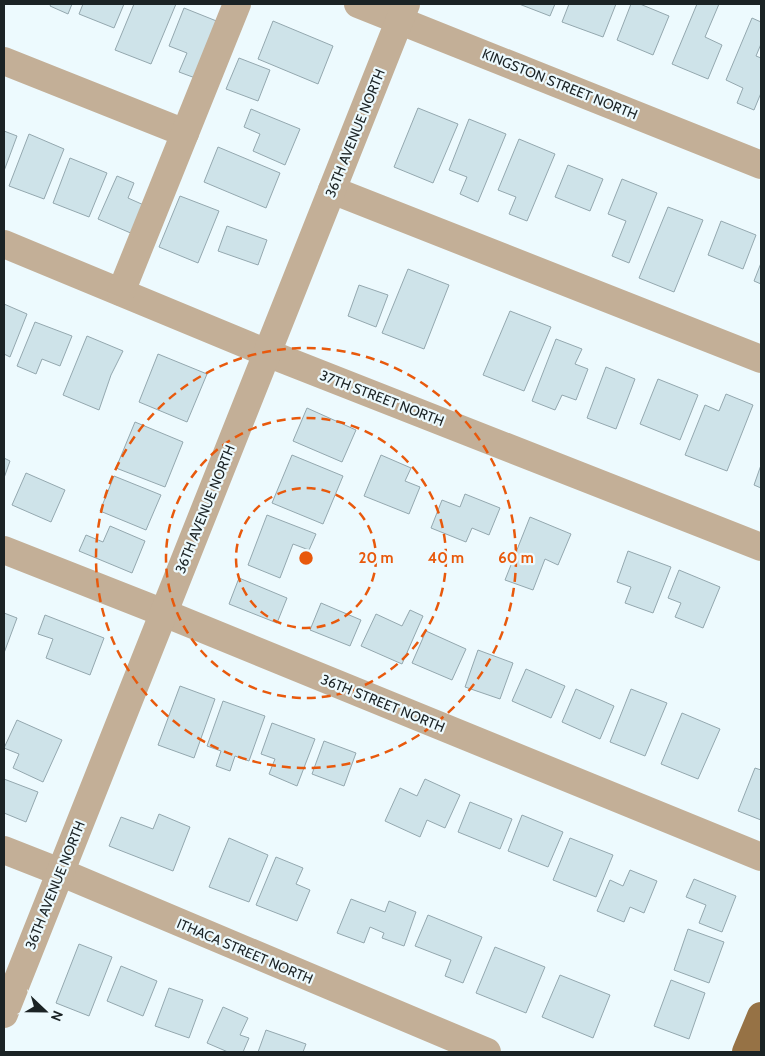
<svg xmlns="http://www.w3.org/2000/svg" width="765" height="1056" font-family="Cabin,sans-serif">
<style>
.building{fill:#cee3e9;stroke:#94a8af}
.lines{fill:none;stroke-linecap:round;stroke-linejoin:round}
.minor{stroke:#c3af97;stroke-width:28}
.major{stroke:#967245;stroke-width:28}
.ring{fill:none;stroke:#e8590c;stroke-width:2.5;stroke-dasharray:9 6}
.labels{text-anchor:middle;stroke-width:4.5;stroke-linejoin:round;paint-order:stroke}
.street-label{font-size:14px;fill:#1b2325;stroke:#edfafe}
.centre{fill:#e8590c;stroke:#edfafe;stroke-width:2.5}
.ring-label{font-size:15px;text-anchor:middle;font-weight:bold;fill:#e8590c;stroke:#edfafe;stroke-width:4.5;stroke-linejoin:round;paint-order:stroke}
</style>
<rect width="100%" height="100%" fill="#edfafe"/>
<g class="building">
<path d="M51 4H72L68 14 50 6Z"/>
<path d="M83 4H124L114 28 79 14Z"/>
<path d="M134 4H176L151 64 115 50Z"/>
<path d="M519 4H555L550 16Z"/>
<path d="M569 4H616L603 37 562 22Z"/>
<path d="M631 4H640L669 16 653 55 617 40Z"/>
<path d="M697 4H719L705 37 722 45 708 79 672 64Z"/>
<path d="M184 8 219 22 198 79 179 72 187 53 169 46Z"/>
<path d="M752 18 761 22V44L756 56 761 58V93L754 110 737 103 743 88 726 80Z"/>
<path d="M273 21 333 46 318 84 258 59Z"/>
<path d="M239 58 270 70 258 101 226 89Z"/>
<path d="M418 108 458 124 433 183 394 167Z"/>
<path d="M251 109 300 129 285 165 253 151 260 134 244 127Z"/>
<path d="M469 119 506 134 478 202 460 194 467 177 449 170Z"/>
<path d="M4 131 17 136 4 171Z"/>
<path d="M29 134 64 149 44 199 9 186Z"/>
<path d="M519 139 555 154 527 221 509 214 516 197 498 190Z"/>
<path d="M218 147 280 173 266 208 204 182Z"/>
<path d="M70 158 107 173 89 217 53 203Z"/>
<path d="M568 165 603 179 590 211 555 197Z"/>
<path d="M117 176 134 183 128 198 146 206 133 234 98 219Z"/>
<path d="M622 179 657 193 629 263 612 256 626 221 608 214Z"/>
<path d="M180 196 219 211 198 263 159 247Z"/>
<path d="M668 207 703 220 674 292 639 278Z"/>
<path d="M721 221 756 235 743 269 708 255Z"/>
<path d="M227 226 267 240 258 265 218 251Z"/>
<path d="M761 263V284L754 281Z"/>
<path d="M408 269 449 285 424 349 382 333Z"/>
<path d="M359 285 388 295 376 327 348 316Z"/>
<path d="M4 304 27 314 10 357 4 354Z"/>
<path d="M510 311 551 327 524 391 483 375Z"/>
<path d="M35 322 72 336 60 366 42 359 36 374 17 366Z"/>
<path d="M87 336 123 351 111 375 99 410 63 395Z"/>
<path d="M556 339 582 349 575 364 588 369 576 400 562 395 555 410 532 401Z"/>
<path d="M158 354 207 374 187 422 139 402Z"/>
<path d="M606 367 635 379 616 429 587 418Z"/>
<path d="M658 379 698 395 680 440 640 424Z"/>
<path d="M726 394 753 405 727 471 685 455 705 405 719 411Z"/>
<path d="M307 408 356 430 342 462 293 441Z"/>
<path d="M135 422 183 442 165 487 116 468Z"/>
<path d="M292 455 343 476 323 524 272 503Z"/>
<path d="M381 455 411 468 405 481 420 487 409 514 364 496Z"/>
<path d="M4 458 10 461 4 478Z"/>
<path d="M761 465V488L754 485Z"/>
<path d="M26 473 65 490 51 522 12 505Z"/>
<path d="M114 476 161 495 146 530 100 511Z"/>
<path d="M465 494 500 508 489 535 472 528 466 542 431 528 442 500 460 507Z"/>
<path d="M267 515 316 534 309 550 293 544 280 578 248 565Z"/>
<path d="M530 517 571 534 558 565 545 559 533 590 505 580Z"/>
<path d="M110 526 145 541 132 573 79 551 86 535 103 542Z"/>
<path d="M628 551 671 567 653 613 625 603 631 587 617 582Z"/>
<path d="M679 570 720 587 703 628 675 617 681 603 668 598Z"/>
<path d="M239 578 287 598 277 623 229 604Z"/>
<path d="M321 603 361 620 350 646 310 630Z"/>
<path d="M410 610 423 616 402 664 361 646 376 614 402 626Z"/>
<path d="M4 613 17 618 4 653Z"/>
<path d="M45 615 104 638 90 675 46 658 53 639 38 634Z"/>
<path d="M426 631 466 649 452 680 412 663Z"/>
<path d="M478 650 513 663 500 699 465 687Z"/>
<path d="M526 669 565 686 551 718 512 701Z"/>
<path d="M180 686 215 699 194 758 158 745Z"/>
<path d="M576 689 614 706 600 739 562 722Z"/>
<path d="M631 689 667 703 645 756 610 742Z"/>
<path d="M223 701 265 716 249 761 235 756 230 771 216 766 221 751 207 746Z"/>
<path d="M682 713 720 729 698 779 661 764Z"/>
<path d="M17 720 62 740 43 782 13 768 19 754 4 748Z"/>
<path d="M272 723 315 739 297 786 269 774 275 759 261 754Z"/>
<path d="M324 741 356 753 344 786 312 774Z"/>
<path d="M755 768 761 770V820L738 811Z"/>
<path d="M4 779 38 792 26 822 4 813Z"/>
<path d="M425 779 460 795 445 828 427 820 420 837 385 821 400 788 417 796Z"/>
<path d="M470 802 512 819 500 849 458 832Z"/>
<path d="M159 814 190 827 173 871 109 846 121 817 153 829Z"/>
<path d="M522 815 563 832 548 867 508 851Z"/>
<path d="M229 838 268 855 249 902 209 887Z"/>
<path d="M570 838 613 855 596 897 553 880Z"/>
<path d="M276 857 303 868 296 884 310 890 297 921 256 905Z"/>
<path d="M630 870 657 881 644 913 630 907 624 922 597 911 610 880 623 886Z"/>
<path d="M694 879 736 896 722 932 699 923 706 905 686 897Z"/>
<path d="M351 899 385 912 389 901 416 912 404 946 382 938 384 933 370 927 364 943 337 933Z"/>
<path d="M428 915 482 937 463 983 445 976 451 960 415 946Z"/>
<path d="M688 929 724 942 709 983 674 970Z"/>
<path d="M79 944 112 957 89 1016 56 1003Z"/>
<path d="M495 947 545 967 526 1013 476 993Z"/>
<path d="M121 966 157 981 143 1016 107 1001Z"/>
<path d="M560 975 610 995 593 1038 542 1017Z"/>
<path d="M671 980 705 993 689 1039 654 1026Z"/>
<path d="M169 988 203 1000 189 1038 155 1026Z"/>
<path d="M223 1007 248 1018 240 1035 249 1038 243 1052H228L207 1043Z"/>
<path d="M266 1030 306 1044 303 1052H258Z"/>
</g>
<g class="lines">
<g class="minor">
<path d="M358 4 761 165"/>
<path d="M4 61 185 133"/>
<path d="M332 190 761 359"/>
<path d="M4 244 267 353 761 547"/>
<path d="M121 292 237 4"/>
<path d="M4 550 164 613 761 857"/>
<path d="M4 850 60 872 487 1052"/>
<path d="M4 1014 406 4"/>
</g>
<path class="major" d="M746 1052 761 1016"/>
</g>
<g class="ring">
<circle cx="306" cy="558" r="70"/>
<circle cx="306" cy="558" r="140"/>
<circle cx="306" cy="558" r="210"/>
</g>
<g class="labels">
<g class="street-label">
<text transform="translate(560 84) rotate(22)" y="5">KINGSTON STREET NORTH</text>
<text transform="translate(355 133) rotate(-68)" y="5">36TH AVENUE NORTH</text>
<text transform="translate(382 398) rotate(21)" y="5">37TH STREET NORTH</text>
<text transform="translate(205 509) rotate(-68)" y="5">36TH AVENUE NORTH</text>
<text transform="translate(383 703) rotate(22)" y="5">36TH STREET NORTH</text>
<text transform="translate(55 885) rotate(-68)" y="5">36TH AVENUE NORTH</text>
<text transform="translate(245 951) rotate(23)" y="5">ITHACA STREET NORTH</text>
</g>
</g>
<circle cx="306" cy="558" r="8" class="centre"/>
<g class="ring-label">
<text x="376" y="563">20 m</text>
<text x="446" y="563">40 m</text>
<text x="516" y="563">60 m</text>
</g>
<rect width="765" height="1056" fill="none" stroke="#1b2325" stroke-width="10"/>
<g transform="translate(45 1011) rotate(112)" stroke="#edfafe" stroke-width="4" paint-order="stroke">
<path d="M0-4L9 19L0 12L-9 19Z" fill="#1b2325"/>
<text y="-8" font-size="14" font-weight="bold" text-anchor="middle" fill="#1b2325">N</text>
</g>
</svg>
